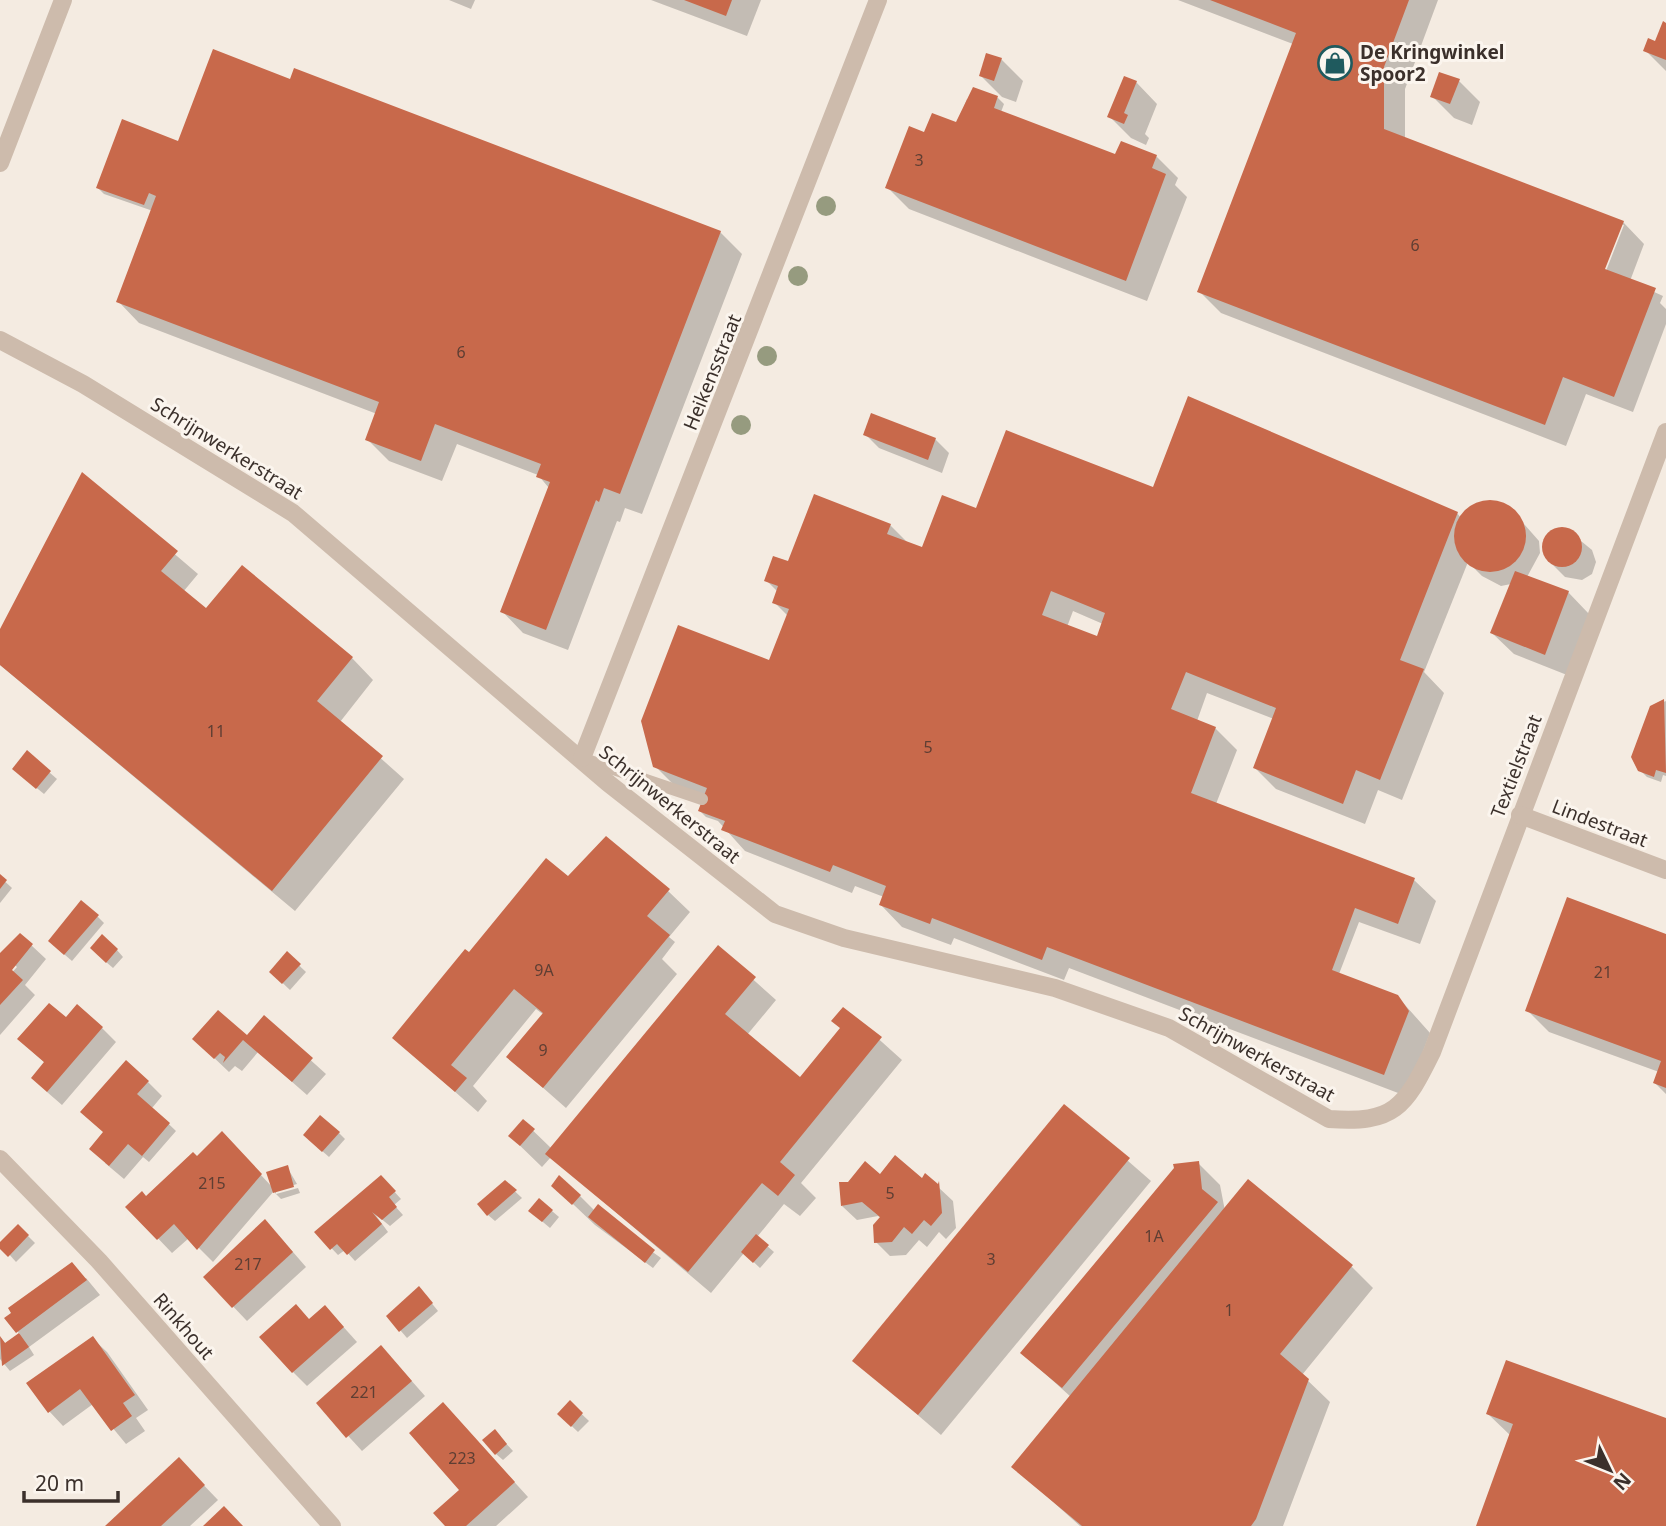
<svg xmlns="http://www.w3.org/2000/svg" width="1666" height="1526" font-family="'Noto Sans',sans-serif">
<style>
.shadow{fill:#0003;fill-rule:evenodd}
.building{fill:#c8694b;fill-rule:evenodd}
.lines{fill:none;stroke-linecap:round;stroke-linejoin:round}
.lane{stroke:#cdbbac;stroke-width:12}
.street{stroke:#cdbbac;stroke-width:18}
.tree{fill:#969b7f}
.labels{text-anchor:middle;stroke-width:6;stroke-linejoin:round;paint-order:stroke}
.number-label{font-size:16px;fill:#5e3e33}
.poi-label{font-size:19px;font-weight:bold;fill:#3b302b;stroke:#fbf5ee;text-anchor:start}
.street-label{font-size:19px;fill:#3b302b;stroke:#fbf5ee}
</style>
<rect width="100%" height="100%" fill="#f4ebe1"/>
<g class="shadow">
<path d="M449 0H475L471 9Z"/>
<path d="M651 0H761L747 36Z"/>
<path d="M1178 0H1438L1405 89V138L1623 222 1644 244 1630 281 1663 296 1660 303 1666 309V324L1633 412 1586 394 1566 446 1221 313 1199 291 1293 44ZM1620 224 1624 225 1606 271H1602Z"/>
<path d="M1666 24V71L1645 50 1656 43Z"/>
<path d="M1001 59 1023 81 1016 102 1002 97 981 76Z"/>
<path d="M291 81 720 232 742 254 642 514 625 508 620 522 617 521 568 650 523 633 502 611 549 488 538 475 457 444 442 481 389 461 367 439 377 414 139 323 118 301 153 211 104 194 98 188Z"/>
<path d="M1459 81 1480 102 1472 125 1454 118 1432 96Z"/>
<path d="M1136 82 1157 104 1145 134 1149 138 1146 145 1131 138 1109 116Z"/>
<path d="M974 89 998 98 1004 104 1001 112 1116 156H1156L1178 178 1175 185 1187 197 1147 301 909 209 887 187 925 134 957 124 967 99 976 103Z"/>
<path d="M865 434 935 439 949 453 942 473 879 448Z"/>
<path d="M82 475 198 574 183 592 206 611 352 658 373 680 340 722 404 779 295 911 0 665V633Z"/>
<path d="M1154 489 1457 513 1461 518 1465 512 1486 502 1509 507 1539 541 1540 553 1527 577 1568 592 1589 614 1567 675 1514 654 1492 633 1511 584 1501 586 1482 576 1468 562 1424 672 1444 693 1402 800 1378 790 1365 824 1276 789 1255 768 1274 719 1207 693 1197 721 1215 728 1237 750 1216 804 1414 880 1436 901 1420 944 1359 922 1339 974 1397 996 1430 1033 1406 1096 1069 968 1064 980 954 938 951 945 902 927 881 905 884 897 855 886 852 893 745 851 718 821 706 817 700 811 704 799 677 788 655 766 770 662 788 616 774 602 778 592 766 580 789 564 890 525 909 544 923 550 977 510ZM1073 611 1103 624 1098 639 1067 627Z"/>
<path d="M1565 528 1592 550 1596 562 1592 574 1582 580 1565 577 1550 562 1544 545 1553 531Z"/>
<path d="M1666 701V776L1663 775 1661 782 1647 777 1640 770 1651 707Z"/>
<path d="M27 753 57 779 44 794 21 775Z"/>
<path d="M0 877 12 888 0 903Z"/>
<path d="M568 878 668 891 690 912 669 937 675 942 662 959 677 974 566 1108 508 1057 544 1015 536 1009 473 1086 487 1101 478 1112 394 1038 469 954Z"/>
<path d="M97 916 104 923 72 961 57 948Z"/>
<path d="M1666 936V1094L1655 1083 1659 1072 1549 1032 1527 1010Z"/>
<path d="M31 945 46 959 25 985 35 995 0 1035V955ZM14 964 17 967 7 978Z"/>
<path d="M718 948 776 1000 747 1035 800 1079 853 1016 902 1060 801 1183 816 1198 800 1216 784 1204 757 1237 774 1252 760 1268 744 1253 711 1293 551 1157 542 1167 510 1136 523 1121 552 1149Z"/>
<path d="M117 950 123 957 113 968 98 955Z"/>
<path d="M287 954 306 972 290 990 271 972Z"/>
<path d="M264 1018 326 1074 307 1095 258 1052 242 1071 235 1066 229 1072 209 1053 247 1038Z"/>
<path d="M66 1020 102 1028 116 1042 62 1105 47 1092 45 1063 34 1053Z"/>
<path d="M148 1082 162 1096 152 1108 176 1131 149 1162 143 1157 124 1179 105 1163V1133L97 1126Z"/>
<path d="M1065 1106 1151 1181 941 1435 855 1361Z"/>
<path d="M339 1133 345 1139 329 1157 312 1142Z"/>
<path d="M236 1148 273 1188 287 1167 297 1184 276 1190V1194L274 1191 213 1262 189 1238 172 1253 128 1207 146 1198 197 1158Z"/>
<path d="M1198 1163 1220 1185 1225 1211 1352 1267 1373 1288 1302 1375 1330 1402 1283 1526H1080L1014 1467 1071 1397 1022 1353Z"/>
<path d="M880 1176 922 1180 938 1187 953 1201 956 1228 946 1239 939 1232 927 1247 919 1240 906 1255 890 1256 876 1242 881 1218 878 1216 857 1220 842 1206Z"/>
<path d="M381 1177 401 1199 394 1205 403 1215 390 1226 374 1213 388 1232 355 1261 345 1250 338 1255 317 1233Z"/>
<path d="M505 1182 522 1198 495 1221 488 1215Z"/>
<path d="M553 1185 580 1196 595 1211 661 1258 653 1268 595 1225Z"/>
<path d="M298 1188 300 1193 281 1199 276 1194Z"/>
<path d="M539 1200 559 1217 550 1228 537 1217Z"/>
<path d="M18 1226 35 1243 16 1262 0 1244Z"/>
<path d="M279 1236 306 1267 247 1321 205 1277Z"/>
<path d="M86 1278 100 1295 29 1347 34 1355 10 1371 0 1359V1337L6 1344 20 1334 17 1331Z"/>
<path d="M425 1295 438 1311 407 1338 388 1316Z"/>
<path d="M310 1320 339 1322 357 1342 307 1386 293 1372Z"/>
<path d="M92 1338 107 1352 148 1410 136 1418 145 1431 126 1444 93 1404 63 1426 49 1411Z"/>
<path d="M395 1362 425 1396 362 1451 318 1403Z"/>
<path d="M570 1403 589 1421 578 1432 559 1414Z"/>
<path d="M1488 1414 1666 1420V1526H1478L1511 1436Z"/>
<path d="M457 1419 528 1497 496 1526H447L462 1490Z"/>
<path d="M501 1438 513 1451 503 1460 496 1454Z"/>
<path d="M193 1474 218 1500 190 1526H108Z"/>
</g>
<g class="building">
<path d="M684 0H732L726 16Z"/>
<path d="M1210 0H1409L1384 67V129L1624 221 1605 269 1656 288 1614 397 1563 377 1545 425 1197 292 1296 33Z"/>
<path d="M1663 21 1666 23V60L1643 51 1648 38 1655 41Z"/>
<path d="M213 49 290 79 294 68 721 231 620 494 604 488 599 502 596 500 546 630 500 612 550 482 536 477 541 464 435 424 421 461 365 440 379 402 116 302 156 196 149 193 144 205 96 188 122 119 178 141Z"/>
<path d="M986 53 1002 58 994 81 979 76Z"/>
<path d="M1439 72 1460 79 1450 104 1430 97Z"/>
<path d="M1124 76 1137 81 1124 113 1128 115 1124 124 1107 117Z"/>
<path d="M973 87 998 96 994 108 1115 154 1121 141 1157 155 1152 168 1166 174 1126 281 885 188 909 126 924 132 932 113 956 122Z"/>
<path d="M1188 396 1458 512 1400 660 1424 669 1380 780 1356 770 1343 804 1253 768 1276 708 1186 672 1171 709 1216 727 1191 793 1415 878 1398 924 1355 908 1332 970 1398 995 1409 1011 1384 1075 1047 947 1042 960 932 918 930 924 879 905 886 886 833 865 830 872 721 830 725 821 698 811 707 788 653 767 641 721 678 625 769 660 789 609 772 603 778 586 764 581 773 556 788 561 814 494 891 524 887 534 922 547 942 495 976 508 1006 430 1153 487ZM1051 591 1105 613 1097 636 1042 615Z"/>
<path d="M871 413 936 438 928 460 863 435Z"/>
<path d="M82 472 178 551 161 571 206 608 242 565 353 657 317 701 383 756 272 891 0 665V629Z"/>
<circle cx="1490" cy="536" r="36"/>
<circle cx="1562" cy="547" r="20"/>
<path d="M1515 571 1569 591 1545 655 1490 633Z"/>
<path d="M1664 699 1666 773 1656 770 1654 777 1638 771 1631 757 1650 706Z"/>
<path d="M27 750 51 771 36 789 12 769Z"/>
<path d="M606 836 670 889 647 916 670 935 543 1088 506 1057 543 1013 514 989 451 1065 467 1078 455 1092 392 1038 465 949 469 952 546 858 568 876Z"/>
<path d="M0 874 7 880 0 889Z"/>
<path d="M1567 897 1666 934V1088L1653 1083 1661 1061 1525 1011Z"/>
<path d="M81 900 99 915 64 955 48 941Z"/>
<path d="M20 933 33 944 12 970 23 980 0 1005V953Z"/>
<path d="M102 934 118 949 106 963 90 948Z"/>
<path d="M718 945 756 977 725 1014 800 1077 840 1028 831 1021 843 1007 882 1037 780 1162 795 1175 778 1196 762 1183 688 1272 545 1154Z"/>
<path d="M287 951 301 964 282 984 269 972Z"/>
<path d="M49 1003 66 1017 77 1004 103 1027 47 1092 31 1078 44 1062 17 1039Z"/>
<path d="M218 1010 247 1035 264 1015 313 1058 292 1082 243 1040 223 1063 225 1057 220 1053 214 1059 192 1039Z"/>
<path d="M126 1060 149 1081 137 1094 170 1123 142 1156 128 1144 109 1166 89 1149 103 1132 80 1112Z"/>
<path d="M1064 1104 1130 1158 918 1415 852 1361Z"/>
<path d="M320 1115 340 1132 322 1152 303 1135Z"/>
<path d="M523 1119 535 1129 520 1146 508 1136Z"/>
<path d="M222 1131 262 1174 197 1250 174 1224 157 1240 125 1207 142 1191 146 1196 193 1152 197 1156Z"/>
<path d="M895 1155 922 1178 925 1173 938 1184 939 1181 942 1213 931 1226 924 1220 912 1234 904 1227 892 1242 874 1243 873 1225 880 1217 862 1202 841 1206 839 1182H848L865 1161 880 1174Z"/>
<path d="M1199 1161 1202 1189 1218 1202 1062 1388 1020 1353 1174 1168 1173 1164Z"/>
<path d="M288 1165 294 1187 273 1193 266 1172Z"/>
<path d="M381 1175 396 1191 389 1197 397 1207 382 1220 372 1212 382 1224 347 1255 337 1244 330 1250 314 1232Z"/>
<path d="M559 1175 581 1195 572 1205 551 1186Z"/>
<path d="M1248 1179 1353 1265 1280 1354 1309 1379 1256 1519 1251 1526H1082L1011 1467Z"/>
<path d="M505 1180 517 1190 487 1216 477 1204Z"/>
<path d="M539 1198 553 1210 542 1222 528 1211Z"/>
<path d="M598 1204 655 1250 645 1263 588 1217Z"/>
<path d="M265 1219 293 1252 232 1308 203 1277Z"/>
<path d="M18 1224 29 1235 8 1257 0 1249V1242Z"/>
<path d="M756 1234 769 1245 753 1263 741 1252Z"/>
<path d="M72 1262 87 1280 16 1333 4 1318 11 1313 8 1308Z"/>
<path d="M419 1286 433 1303 399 1332 386 1316Z"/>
<path d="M296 1304 309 1319 325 1305 344 1327 292 1373 259 1337Z"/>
<path d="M19 1333 29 1347 2 1366 0 1336 5 1343Z"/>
<path d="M93 1336 135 1395 123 1403 132 1416 111 1431 80 1389 48 1413 26 1383Z"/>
<path d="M381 1345 412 1381 346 1438 316 1403Z"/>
<path d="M1506 1360 1666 1418V1526H1476L1513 1424 1486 1414Z"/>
<path d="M570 1400 583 1413 571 1427 557 1414Z"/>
<path d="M443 1402 515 1482 466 1526H445L433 1513 459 1490 409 1433Z"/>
<path d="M495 1429 507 1444 495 1455 482 1440Z"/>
<path d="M179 1457 205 1485 161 1526H105Z"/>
<path d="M224 1506 243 1526H203Z"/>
</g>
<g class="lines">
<path class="lane" d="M587 760 702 799"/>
<g class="street">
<path d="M0 163 63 0"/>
<path d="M0 340 83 384 293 513 608 783 775 914 844 938 1055 988 1169 1028 1329 1119C1394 1124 1405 1107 1432 1052L1666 432"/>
<path d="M582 758 878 0"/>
<path d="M1520 815 1666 870"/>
<path d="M0 1159 99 1261 332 1526"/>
</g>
</g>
<g class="tree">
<circle cx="826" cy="206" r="10"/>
<circle cx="798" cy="276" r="10"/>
<circle cx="767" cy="356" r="10"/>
<circle cx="741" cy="425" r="10"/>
</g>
<defs>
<g id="shop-ring" transform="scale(1.75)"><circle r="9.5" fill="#fbf5ee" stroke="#1f5a5e" stroke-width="1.5"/><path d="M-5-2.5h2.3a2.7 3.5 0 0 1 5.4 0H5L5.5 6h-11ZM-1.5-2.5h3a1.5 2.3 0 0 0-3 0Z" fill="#1f5a5e"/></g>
</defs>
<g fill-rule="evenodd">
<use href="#shop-ring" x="1335" y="63"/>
</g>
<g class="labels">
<g class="number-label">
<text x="919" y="166">3</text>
<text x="1415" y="251">6</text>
<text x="461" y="358">6</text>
<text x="216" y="737">11</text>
<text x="928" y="753">5</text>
<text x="544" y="976">9A</text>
<text x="1603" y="978">21</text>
<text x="543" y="1056">9</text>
<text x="212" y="1189">215</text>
<text x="890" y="1199">5</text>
<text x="1154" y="1242">1A</text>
<text x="991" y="1265">3</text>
<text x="248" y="1270">217</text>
<text x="1229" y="1316">1</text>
<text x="364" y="1398">221</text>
<text x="462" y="1464">223</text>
</g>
<g class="poi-label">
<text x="1360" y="59">De Kringwinkel<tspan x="1360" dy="22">Spoor2</tspan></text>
</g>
<g class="street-label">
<text transform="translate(712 372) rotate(-68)" y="7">Heikensstraat</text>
<text transform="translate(227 448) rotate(32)" y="7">Schrijnwerkerstraat</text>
<text transform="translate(1516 766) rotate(-69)" y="7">Textielstraat</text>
<text transform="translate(670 804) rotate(39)" y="7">Schrijnwerkerstraat</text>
<text transform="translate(1600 823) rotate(21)" y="7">Lindestraat</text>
<text transform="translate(1257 1054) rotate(29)" y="7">Schrijnwerkerstraat</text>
<text transform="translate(184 1326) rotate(49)" y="7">Rinkhout</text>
</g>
</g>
<g transform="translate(1610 1470) rotate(133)" stroke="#fbf5ee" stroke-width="5" paint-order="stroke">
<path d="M0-5L12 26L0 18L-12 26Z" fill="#3b302b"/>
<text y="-10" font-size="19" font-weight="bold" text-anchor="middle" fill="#3b302b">N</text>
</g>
<path d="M24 1491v10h94v-10" fill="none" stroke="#3b302b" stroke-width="3.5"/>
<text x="35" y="1491" font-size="21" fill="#3b302b" stroke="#fbf5ee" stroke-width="5" paint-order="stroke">20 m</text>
</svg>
